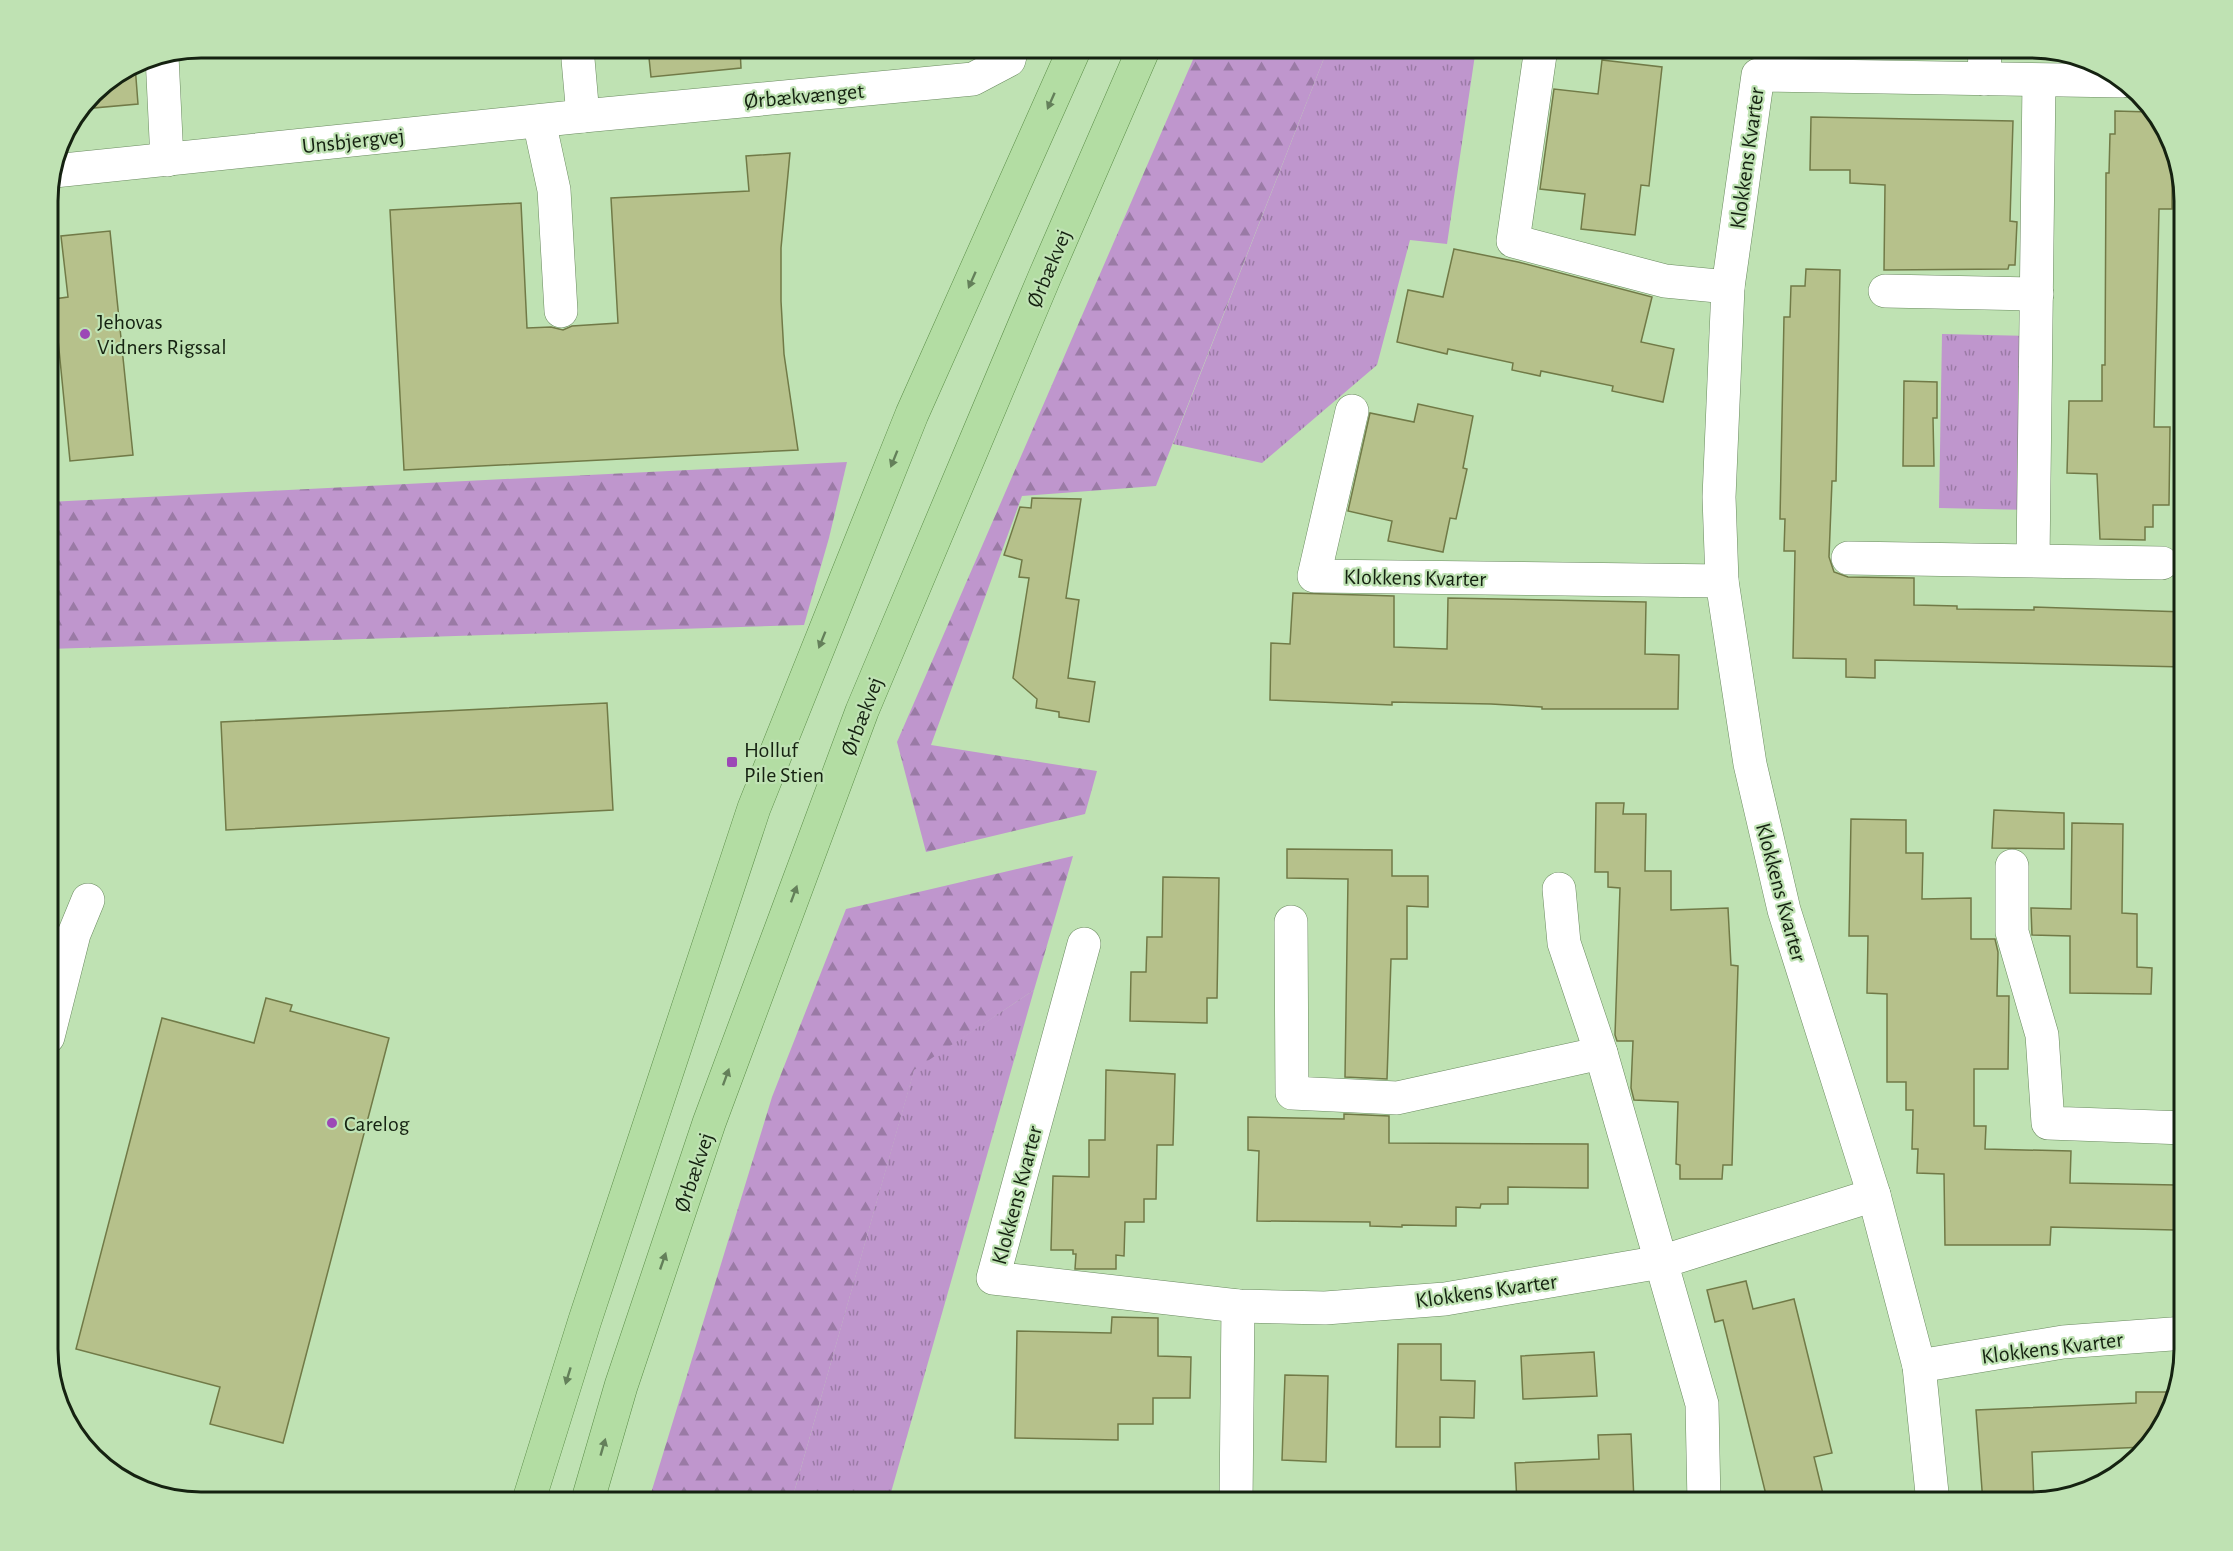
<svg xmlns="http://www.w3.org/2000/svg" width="2233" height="1551" font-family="'Alegreya Sans',sans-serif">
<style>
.forest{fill:url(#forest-firs)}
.park{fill:url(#park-tufts)}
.building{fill:#b6c18b;stroke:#717a47;stroke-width:1.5}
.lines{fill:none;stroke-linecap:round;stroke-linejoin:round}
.minor-casing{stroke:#6a8a5f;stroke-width:34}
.major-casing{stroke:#5b8d48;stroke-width:34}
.minor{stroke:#fff;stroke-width:33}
.major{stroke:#b3dda3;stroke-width:33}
.oneway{fill:#64805a}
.poi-dot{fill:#9c48b6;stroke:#bfe2b3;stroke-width:2}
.labels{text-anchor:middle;stroke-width:4.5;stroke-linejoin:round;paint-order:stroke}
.street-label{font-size:22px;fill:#152211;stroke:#bfe2b3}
.poi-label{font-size:22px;fill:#152211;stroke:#bfe2b3;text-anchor:start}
.rim{fill:none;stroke:#152211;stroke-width:3}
</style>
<defs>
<pattern id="forest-firs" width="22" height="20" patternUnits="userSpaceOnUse" patternTransform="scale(1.5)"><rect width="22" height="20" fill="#bf96cd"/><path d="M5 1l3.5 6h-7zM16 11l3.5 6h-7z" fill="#9a7aa5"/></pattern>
<pattern id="park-tufts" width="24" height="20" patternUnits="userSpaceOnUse" patternTransform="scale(1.5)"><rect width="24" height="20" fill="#bf96cd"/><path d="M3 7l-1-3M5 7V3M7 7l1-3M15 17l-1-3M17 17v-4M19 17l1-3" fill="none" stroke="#9a7aa5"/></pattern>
</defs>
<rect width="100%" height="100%" fill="#bfe2b3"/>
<g class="forest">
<path d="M1198 48H1328L1156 486 1022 496 931 745 1097 771 1085 814 926 852 897 742Z"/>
<path d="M847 462 829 538 804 625 48 649V502Z"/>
<path d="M1073 856 1034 990 914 1071 791 1503H648L772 1097 846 909Z"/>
</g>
<g class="park">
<path d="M1328 48H1476L1447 244 1410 240 1377 365 1262 463 1173 444Z"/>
<path d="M1942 334 2032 336 2030 510 1939 508Z"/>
<path d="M1034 990 888 1503H791L914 1070Z"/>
</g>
<g class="building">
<path d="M648 48H740L741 68 651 77Z"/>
<path d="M1602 60 1662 67 1649 186 1641 185 1635 235 1581 229 1585 194 1540 189 1554 89 1598 94Z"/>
<path d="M135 65 138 104 82 109 93 93Z"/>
<path d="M2115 111 2150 112 2169 134 2172 148V209H2159L2154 427H2170L2169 505H2153V527H2145V540L2100 539 2097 474 2067 473 2069 401H2102V365H2105L2106 173H2109L2110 134H2115Z"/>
<path d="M1811 117 2013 121 2010 221 2017 222 2015 265H2009L2008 269 1884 270 1885 185 1850 183V170H1810Z"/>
<path d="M790 153 781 248V301L784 354 798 450 404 470 390 210 521 203 527 328 551 327 563 330 572 326 618 323 611 198 749 191 746 156Z"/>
<path d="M110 231 133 455 70 461 54 299 68 297 61 236Z"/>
<path d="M1454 249 1518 262 1652 297 1641 342 1674 349 1663 402 1612 391 1613 386 1541 371 1540 376 1512 370 1513 363 1448 349 1447 354 1397 342 1408 290 1443 297Z"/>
<path d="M1806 269 1840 270 1836 481H1832L1829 557 1834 572 1848 577 1914 578V605L1957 606V609L2034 610V607L2185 612V667L1875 660V678L1846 677V659L1793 658 1795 551H1784L1785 519H1780L1784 317H1790L1791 286H1805Z"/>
<path d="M1904 381 1937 382V418H1933L1934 466H1903Z"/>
<path d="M1418 404 1473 416 1463 468 1467 469 1456 519 1450 518 1443 552 1388 541 1392 521 1348 511 1370 413 1414 422Z"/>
<path d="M1032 498 1081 499 1066 598 1079 600 1068 678 1095 682 1089 722 1059 717V712L1036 708 1037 699 1013 678 1029 578 1019 577 1022 560 1004 555 1020 507 1031 508Z"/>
<path d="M1293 593 1394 596V647L1447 649 1448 598 1646 602 1645 654 1679 655 1678 709H1542V707L1491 704 1392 702V705L1270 700 1271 643 1290 644Z"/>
<path d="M607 703 613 810 226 830 221 722Z"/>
<path d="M1596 803H1624L1623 814H1646L1645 871H1671V910L1728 908 1731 965 1738 966 1732 1165H1723L1722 1179H1680V1165L1676 1164 1678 1102 1634 1100 1631 1088 1633 1041H1617L1615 1035 1620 888 1608 887V872H1595Z"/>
<path d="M1994 810 2064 813V849L1992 848Z"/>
<path d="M1851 819 1906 820V853H1923L1922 899 1971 898V939H1995L1998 952 1997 996H2009L2008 1069H1974V1126H1986L1985 1149 2071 1151 2070 1183 2176 1185 2175 1230 2051 1227 2050 1245H1945L1944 1174 1917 1173 1918 1149H1912L1913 1110H1906V1082H1887V994L1867 993 1868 936H1849Z"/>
<path d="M2072 823 2123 824 2122 913 2137 914V967L2152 968 2151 994 2070 993V936L2032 935 2031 908 2071 909Z"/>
<path d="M1287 849 1392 850V876H1428V907L1407 906V959H1391L1387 1079 1345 1077 1348 879 1287 878Z"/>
<path d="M1163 877 1219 878 1217 998H1207V1023L1130 1021 1131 972H1146L1147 937H1162Z"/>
<path d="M266 998 292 1005 290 1011 389 1038 283 1443 210 1424 220 1387 76 1349 162 1018 254 1043Z"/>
<path d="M1106 1070 1175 1074 1173 1145H1157L1156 1199H1144V1222H1125L1124 1256 1116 1255V1269H1075L1076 1254H1073V1250H1051L1053 1176 1089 1177V1140H1105Z"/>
<path d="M1344 1114 1389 1116V1143L1588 1144V1188L1508 1187V1204H1481L1480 1208 1456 1207V1226L1402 1225V1227L1370 1226V1222L1257 1221 1259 1151 1248 1150V1117L1344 1119Z"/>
<path d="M1746 1281 1753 1309 1794 1299 1832 1453 1814 1457 1824 1498 1804 1503H1768L1723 1320 1715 1322 1707 1290Z"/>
<path d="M1112 1317 1158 1318V1356L1191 1357 1190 1398H1153V1424H1118V1440L1015 1438 1017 1331 1111 1333Z"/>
<path d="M1398 1344H1441V1380L1475 1381 1474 1418 1440 1417V1447H1396Z"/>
<path d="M1594 1352 1597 1396 1523 1399 1521 1356Z"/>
<path d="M1285 1375 1328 1376 1326 1462 1282 1460Z"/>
<path d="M2136 1392H2172L2159 1435 2145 1447 2032 1452 2034 1502 1983 1503 1976 1410 2136 1403Z"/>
<path d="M1631 1434 1634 1501 1517 1503 1515 1463 1599 1459 1598 1435Z"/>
</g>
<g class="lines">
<g class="minor-casing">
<g id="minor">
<path d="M1541 48 1513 241 1665 281 1728 287"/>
<path d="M162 56 167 160"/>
<path d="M1984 79 1985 48"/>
<path d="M583 116 973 79 1009 60 1012 48"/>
<path d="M539 121 554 190 561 311"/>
<path d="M54 171 583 116 577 48"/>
<path d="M1885 291 2037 294"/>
<path d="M1352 411 1314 576 1722 581"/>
<path d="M1848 558 2162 563"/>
<path d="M2033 560 2039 81"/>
<path d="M2012 866V932L2042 1035 2048 1123 2185 1128"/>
<path d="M1559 889 1564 943 1601 1053 1702 1404 1704 1503"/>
<path d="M1291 922 1292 1093 1397 1098 1601 1053"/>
<path d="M1084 944 993 1278 1238 1306 1325 1308 1445 1299 1661 1262 1874 1195"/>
<path d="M48 1037 74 934 88 900"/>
<path d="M1919 1366 2063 1342 2185 1333"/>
<path d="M1236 1503 1238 1306"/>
<path d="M1933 1503 1919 1366 1874 1195 1784 910 1750 764 1722 581 1719 497 1728 287 1758 75 2123 81"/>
</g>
</g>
<g class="major-casing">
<g id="major">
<path d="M528 1503 585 1320 754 808 912 414 1075 48"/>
<path d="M587 1503 621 1386 709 1123 862 711 1045 276 1144 48"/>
</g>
</g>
<use href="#minor" class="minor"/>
<use href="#major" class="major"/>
</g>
<defs><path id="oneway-solid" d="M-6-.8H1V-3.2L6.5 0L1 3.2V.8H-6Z" transform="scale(1.5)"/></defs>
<g class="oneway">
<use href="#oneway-solid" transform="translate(1051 101) rotate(114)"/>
<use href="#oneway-solid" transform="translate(972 280) rotate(114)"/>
<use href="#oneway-solid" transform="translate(894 459) rotate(112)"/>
<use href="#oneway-solid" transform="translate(822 640) rotate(112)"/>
<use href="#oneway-solid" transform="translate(794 894) rotate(-70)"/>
<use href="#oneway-solid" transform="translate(726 1077) rotate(-70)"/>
<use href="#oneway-solid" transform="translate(663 1261) rotate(-71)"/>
<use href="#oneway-solid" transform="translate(568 1376) rotate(107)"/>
<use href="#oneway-solid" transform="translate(603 1447) rotate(-74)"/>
</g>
<g class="poi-dot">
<circle cx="85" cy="334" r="6"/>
<rect x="726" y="756" width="12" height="12" rx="3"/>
<circle cx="332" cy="1123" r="6"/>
</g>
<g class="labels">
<g class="street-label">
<text transform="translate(804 95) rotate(-5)" y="8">Ørbækvænget</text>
<text transform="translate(353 140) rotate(-6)" y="8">Unsbjergvej</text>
<text transform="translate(1746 158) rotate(-82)" y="8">Klokkens Kvarter</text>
<text transform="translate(1048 268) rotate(-67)" y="8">Ørbækvej</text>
<text transform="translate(1415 577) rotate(1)" y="8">Klokkens Kvarter</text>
<text transform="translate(861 716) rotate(-69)" y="8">Ørbækvej</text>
<text transform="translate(1782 892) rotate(75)" y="8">Klokkens Kvarter</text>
<text transform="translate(693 1172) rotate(-71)" y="8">Ørbækvej</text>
<text transform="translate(1016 1195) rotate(-75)" y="8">Klokkens Kvarter</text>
<text transform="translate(1486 1290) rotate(-8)" y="8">Klokkens Kvarter</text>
<text transform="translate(2052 1347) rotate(-7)" y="8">Klokkens Kvarter</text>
</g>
<g class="poi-label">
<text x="97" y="329">Jehovas<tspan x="97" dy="25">Vidners Rigssal</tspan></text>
<text x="744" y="757">Holluf<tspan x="744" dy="25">Pile Stien</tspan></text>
<text x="344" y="1131">Carelog</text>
</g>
</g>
<path d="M0 0H2233V1551H0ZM201 58H2031A143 143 0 0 1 2174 201V1349A143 143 0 0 1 2031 1492H201A143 143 0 0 1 58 1349V201A143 143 0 0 1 201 58Z" fill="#bfe2b3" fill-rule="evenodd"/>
<path class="rim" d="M201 58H2031A143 143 0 0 1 2174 201V1349A143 143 0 0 1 2031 1492H201A143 143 0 0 1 58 1349V201A143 143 0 0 1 201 58Z"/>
</svg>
